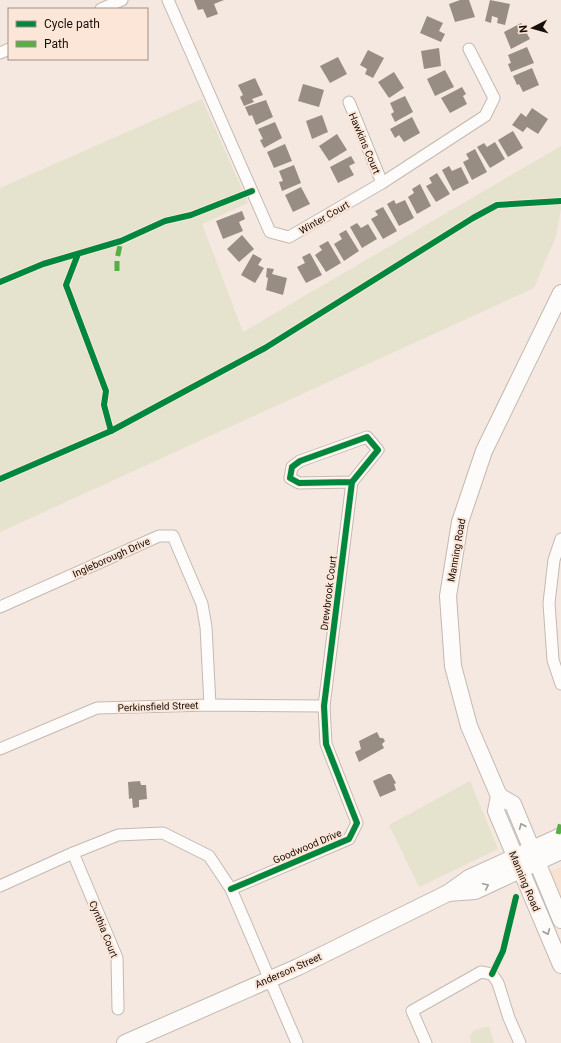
<svg xmlns="http://www.w3.org/2000/svg" width="561" height="1043" font-family="Roboto,sans-serif">
<style>
.built{fill:#f9e1d1}
.green{fill:#e5e2cd}
.building{fill:#988d82}
.lines{fill:none;stroke-linecap:round;stroke-linejoin:round}
.street-casing{stroke:#c4b9b2;stroke-width:13}
.secondary-casing{stroke:#c4b9b2;stroke-width:18}
.street{stroke:#fdfcfa;stroke-width:11}
.secondary{stroke:#fdfcfa;stroke-width:16}
.quiet{stroke:#55b044;stroke-width:5;stroke-dasharray:10 5;stroke-linecap:butt}
.cycleway-casing{stroke:#fce6d8;stroke-width:8}
.cycleway{stroke:#00873e;stroke-width:6}
.oneway{stroke:#a19d9a}
.labels{text-anchor:middle;stroke-width:4;stroke-linejoin:round;paint-order:stroke}
.street-label{font-size:10px;fill:#170f09;stroke:#fce6d8}
</style>
<rect width="100%" height="100%" fill="#f4e8e0"/>
<path class="built" d="M561 867V896L550 871Z"/>
<g class="green">
<path d="M202 99 248 203 202 224 243 332 561 146V209L556 236 534 288 0 532V188Z"/>
<path d="M470 781 498 849 419 887 389 825Z"/>
<path d="M489 1026 494 1043H471L470 1037 473 1031Z"/>
</g>
<g class="building">
<path d="M194 0H224L214 4 218 14 207 18 203 9 198 10Z"/>
<path d="M460 0H469L475 17 455 22 449 4Z"/>
<path d="M490 0 510 4 505 25 497 23 498 18 492 16 491 23 485 21Z"/>
<path d="M427 16 443 23 439 31 445 34 441 42 420 33Z"/>
<path d="M521 23 530 39 511 49 504 32Z"/>
<path d="M527 47 534 63 511 72 508 64 511 63 508 55Z"/>
<path d="M439 48 441 66 424 69 421 51Z"/>
<path d="M368 50 384 58 373 78 365 74 367 69 360 65Z"/>
<path d="M338 57 347 74 330 83 320 66Z"/>
<path d="M532 68 539 85 523 92 519 84 517 85 513 76Z"/>
<path d="M445 70 454 87 435 96 427 79Z"/>
<path d="M394 72 404 88 389 98 378 82Z"/>
<path d="M255 78 263 95 252 99 254 102 244 106 240 97 243 95 238 85Z"/>
<path d="M303 84 324 90 319 107 298 101Z"/>
<path d="M462 87 466 94 463 96 467 104 450 113 441 98Z"/>
<path d="M405 96 413 112 395 122 391 114 394 112 390 103Z"/>
<path d="M266 100 273 117 256 125 252 115 249 116 245 107Z"/>
<path d="M532 108 548 119 538 134 527 127 523 132 512 125 521 113 526 117Z"/>
<path d="M322 115 328 132 312 139 306 121Z"/>
<path d="M412 117 420 133 404 142 399 135 395 138 390 129Z"/>
<path d="M275 122 282 138 264 148 260 140 263 139 258 129Z"/>
<path d="M513 131 523 148 508 157 498 140Z"/>
<path d="M337 134 347 150 329 161 319 146Z"/>
<path d="M495 142 505 159 490 168 477 147 484 143 487 147Z"/>
<path d="M285 144 292 161 274 168 267 152Z"/>
<path d="M475 149 487 172 472 180 463 162 469 159 466 154Z"/>
<path d="M351 156 355 163 349 166 354 175 338 183 330 167Z"/>
<path d="M294 165 301 183 282 191 279 182 283 181 279 171Z"/>
<path d="M449 166 452 171 461 167 469 183 453 191 442 170Z"/>
<path d="M437 173 450 194 436 202 426 186 432 183 429 178Z"/>
<path d="M420 184 431 206 417 214 408 197 414 193 412 189Z"/>
<path d="M301 187 310 204 293 212 285 195Z"/>
<path d="M394 200 396 204 405 200 414 218 399 226 387 204Z"/>
<path d="M383 207 397 231 383 239 371 219 378 215 375 211Z"/>
<path d="M242 211 245 219 239 222 243 231 223 239 216 221Z"/>
<path d="M357 223 361 228 368 224 377 239 362 248 350 227Z"/>
<path d="M346 230 359 251 344 261 334 244 342 239 339 234Z"/>
<path d="M242 235 254 249 239 262 227 249Z"/>
<path d="M328 241 341 263 326 272 315 255 322 250 319 246Z"/>
<path d="M310 253 322 275 306 283 297 267 305 263 302 257Z"/>
<path d="M253 254 262 259 258 265 264 268 255 283 241 275Z"/>
<path d="M267 268 274 269 272 274 287 278 283 295 266 290 268 278 266 277Z"/>
<path d="M377 732 380 738H383L385 741 382 744 384 748 359 762 355 752 361 749 359 741Z"/>
<path d="M388 774H391L396 783 394 784 396 790 380 797 373 781Z"/>
<path d="M140 781 141 785H146L147 799 139 800V807L133 808 132 798 129 799 128 782Z"/>
</g>
<g class="lines">
<g class="street-casing">
<g id="street">
<path d="M168 0 270 232 289 237 382 183 485 116 494 98 469 49"/>
<path d="M101 9 122 0"/>
<path d="M0 53 9 49"/>
<path d="M349 102 382 183"/>
<path d="M561 539 554 560 549 603 553 660 561 684"/>
<path d="M0 607 159 536H173L202 604 206 627 210 705"/>
<path d="M0 749 97 708 210 705 324 706"/>
<path d="M73 853 117 958 118 1009"/>
<path d="M0 886 73 853 118 835 163 833 209 856 231 889 297 1043"/>
<path d="M231 889 349 839 357 823 326 744 324 706 352 482 378 450 367 437 300 461 292 467 290 478 299 483 352 482"/>
<path d="M426 1043 412 1011 481 972 492 974 498 983 509 1018 520 1043"/>
</g>
</g>
<g class="secondary-casing">
<g id="secondary">
<path d="M561 293 484 451 460 522 448 596 453 666 469 726 499 796 496 811 561 965"/>
<path d="M499 796 513 804 561 920"/>
<path d="M448 893 475 891 561 851"/>
<path d="M125 1043 298 967 448 893 469 878 561 836"/>
</g>
</g>
<use href="#street" class="street"/>
<use href="#secondary" class="secondary"/>
<g class="quiet">
<path d="M117 271V259L121 241"/>
<path d="M558 834 561 822"/>
</g>
<g class="cycleway-casing">
<g id="cycleway">
<path d="M78 254 66 285 106 391 104 405 111 431"/>
<path d="M0 282 43 264 121 241 165 221 191 215 252 191"/>
<path d="M0 479 111 431 265 348 473 218 497 205 561 201"/>
<path d="M231 889 349 839 357 823 326 744 324 706 352 482 378 450 367 437 300 461 292 467 290 478 299 483 352 482"/>
<path d="M492 974 503 951 516 897"/>
</g>
</g>
<use href="#cycleway" class="cycleway"/>
</g>
<defs><path id="oneway-chevron" d="M-2-3.5L2.5 0L-2 3.5" fill="none" stroke-width="1.6" stroke-linecap="round" stroke-linejoin="round"/></defs>
<g class="oneway">
<use href="#oneway-chevron" transform="translate(522 826) rotate(-113)"/>
<use href="#oneway-chevron" transform="translate(486 886) rotate(-25)"/>
<use href="#oneway-chevron" transform="translate(547 932) rotate(67)"/>
</g>
<g class="labels">
<g class="street-label">
<text transform="translate(365 143) rotate(67)" y="4">Hawkins Court</text>
<text transform="translate(324 217) rotate(-30)" y="4">Winter Court</text>
<text transform="translate(456 550) rotate(-80)" y="4">Manning Road</text>
<text transform="translate(111 557) rotate(-24)" y="4">Ingleborough Drive</text>
<text transform="translate(328 593) rotate(-83)" y="4">Drewbrook Court</text>
<text transform="translate(158 706) rotate(-2)" y="4">Perkinsfield Street</text>
<text transform="translate(307 846) rotate(-23)" y="4">Goodwood Drive</text>
<text transform="translate(525 881) rotate(67)" y="4">Manning Road</text>
<text transform="translate(104 929) rotate(68)" y="4">Cynthia Court</text>
<text transform="translate(288 970) rotate(-24)" y="4">Anderson Street</text>
</g>
</g>
<rect x="8" y="8" width="140" height="52" fill="#fce6d8" stroke="#a09085"/>
<rect x="16" y="21" width="20" height="6" fill="#00873e" stroke="#a09085"/>
<text x="44" y="28" font-size="12" fill="#170f09">Cycle path</text>
<rect x="16" y="41" width="20" height="6" fill="#55b044" stroke="#a09085"/>
<text x="44" y="48" font-size="12" fill="#170f09">Path</text>
<g transform="translate(533 28) rotate(264)" stroke="#fce6d8" stroke-width="3" paint-order="stroke">
<path d="M0-3L7 15L0 10L-7 15Z" fill="#170f09"/>
<text y="-6" font-size="11" font-weight="bold" text-anchor="middle" fill="#170f09">N</text>
</g>
</svg>
